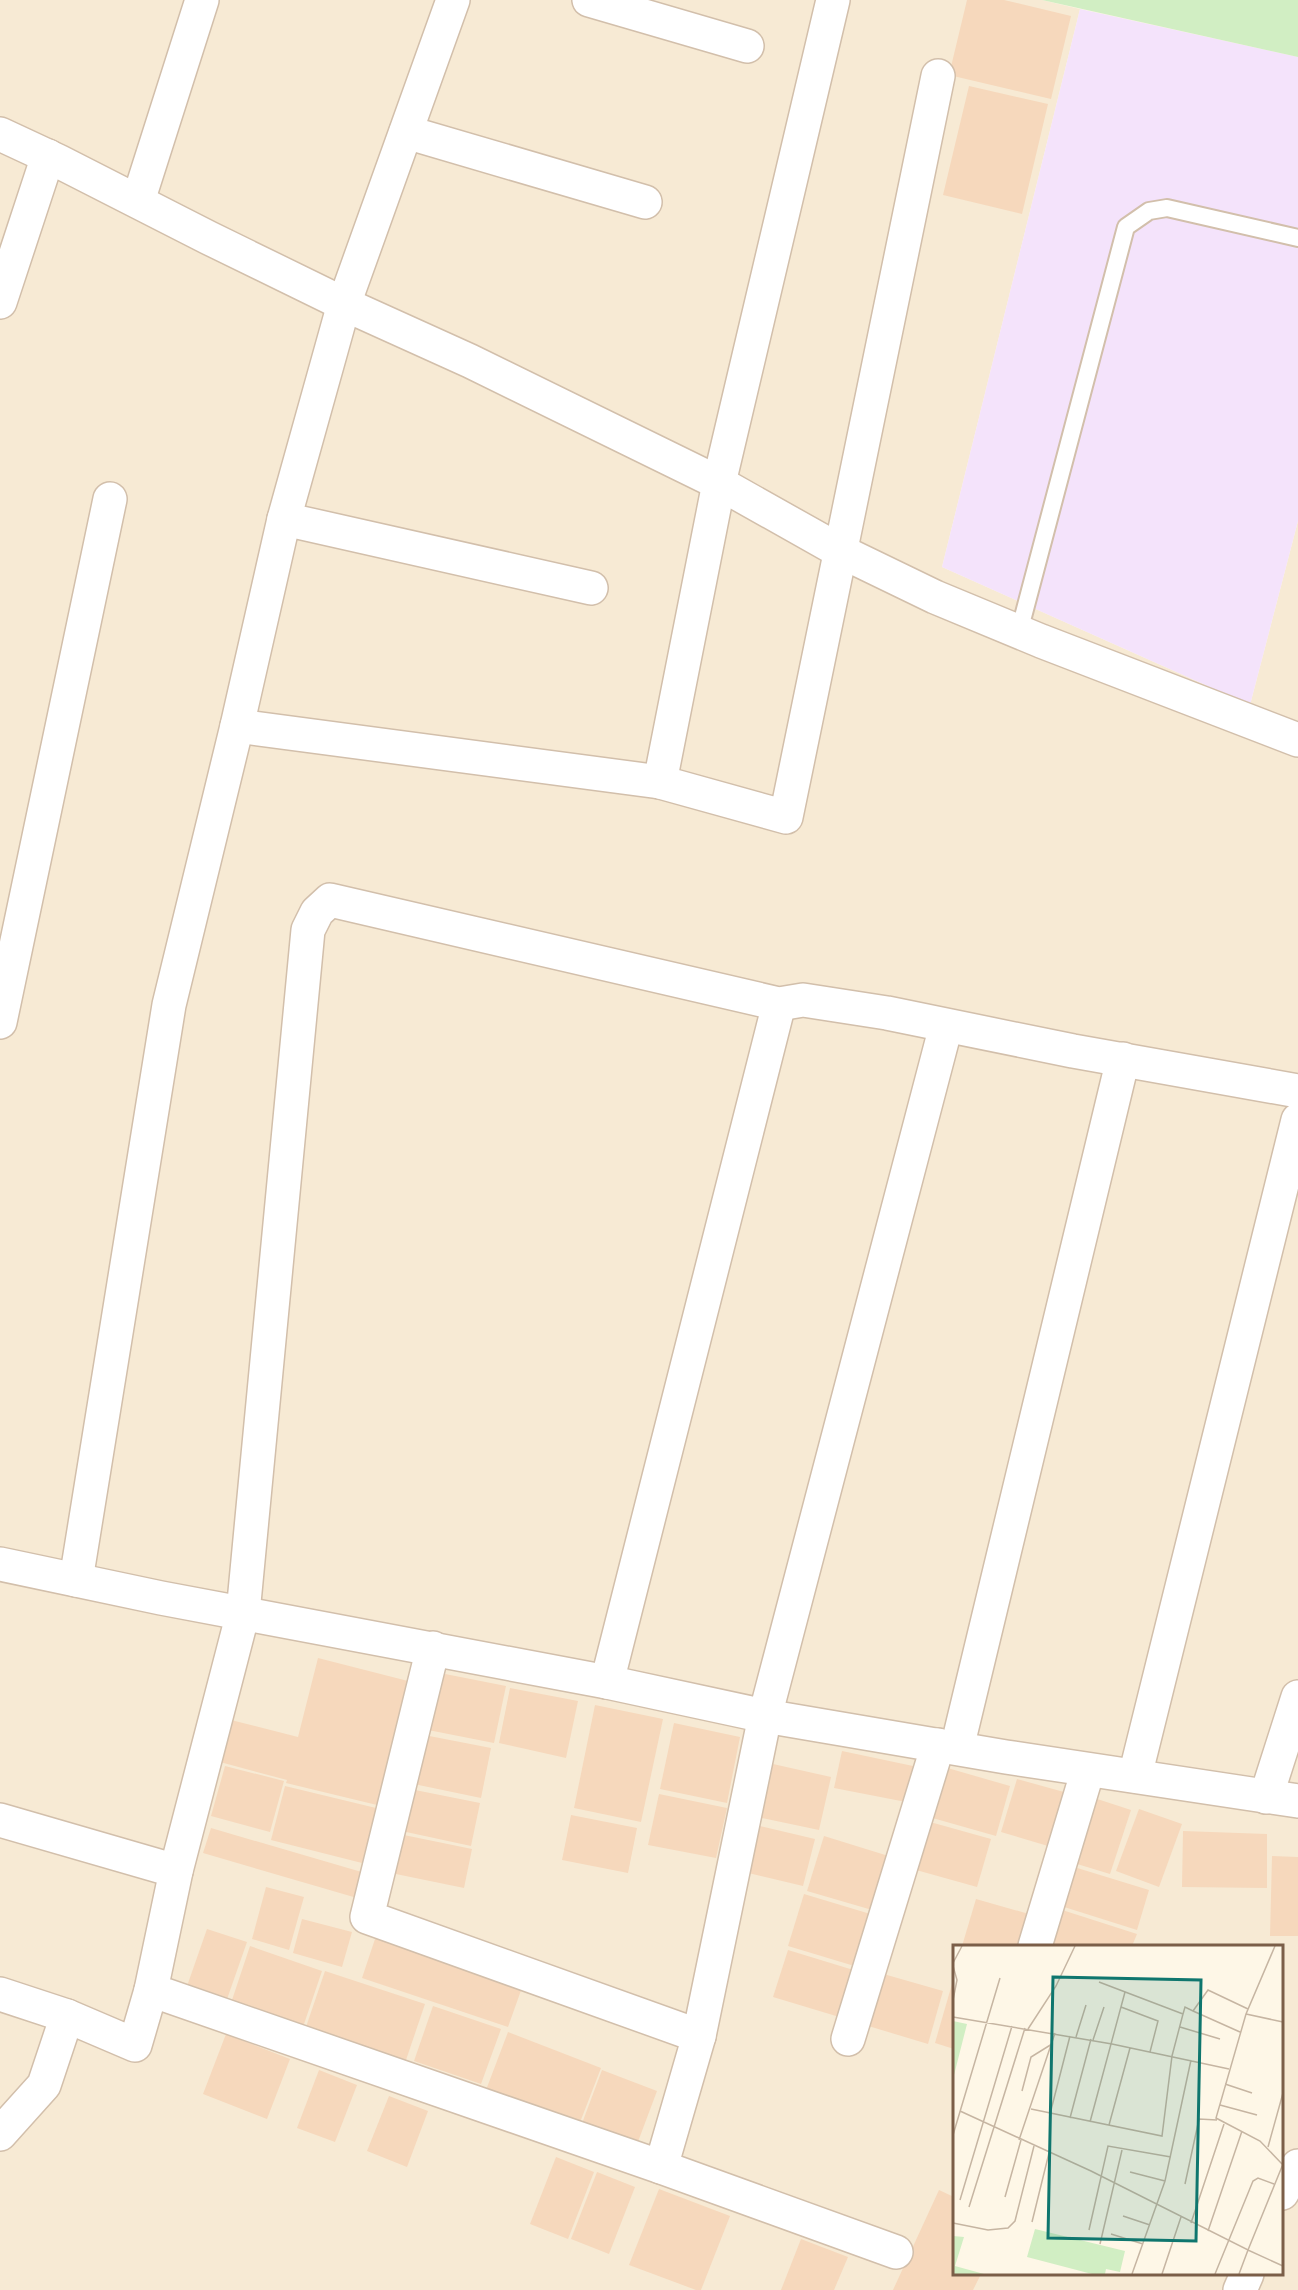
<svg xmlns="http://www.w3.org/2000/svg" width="1298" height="2290" font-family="Poppins,sans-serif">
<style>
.residential{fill:#f7ead4;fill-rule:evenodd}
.education{fill:#f4e3fb}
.green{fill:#d1eec3}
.building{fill:#f6d8bc}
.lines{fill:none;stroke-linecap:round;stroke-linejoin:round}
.lane-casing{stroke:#d2bfab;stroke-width:20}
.street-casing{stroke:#d2bfab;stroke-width:36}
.lane{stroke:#fff;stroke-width:16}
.street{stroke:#fff;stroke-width:33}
.inset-road{fill:none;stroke:#c6b5a2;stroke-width:1.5}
.view{fill:#0f766e;fill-opacity:0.15;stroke:#0f766e;stroke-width:3}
.inset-edge{fill:none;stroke:#7b5e48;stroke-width:3}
</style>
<rect width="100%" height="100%" fill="#fef7e7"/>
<path class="residential" d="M0 0H1042L1080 9 942 567 1250 705 1298 521V2290H0ZM954 1946H1282V2274H954Z"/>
<path class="education" d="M1080 9 1298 57V521L1250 705 942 567Z"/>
<path class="green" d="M1042 0H1298V57Z"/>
<g class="building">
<path d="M967 0H1004L1071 16 1051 99 949 75Z"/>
<path d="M969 86 1048 104 1022 214 943 195Z"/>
<path d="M318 1658 408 1681 377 1805 286 1783 287 1780 220 1762 231 1720 298 1737Z"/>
<path d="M435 1672 506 1686 494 1743 423 1729Z"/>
<path d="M510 1688 578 1701 566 1758 499 1743Z"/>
<path d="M595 1705 663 1719 641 1822 574 1808Z"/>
<path d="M674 1723 740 1737 727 1803 660 1789Z"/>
<path d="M419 1734 491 1748 481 1798 409 1783Z"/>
<path d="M842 1751 913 1766 906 1802 834 1788Z"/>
<path d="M764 1762 831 1777 819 1830 752 1816Z"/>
<path d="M225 1766 284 1781 270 1832 211 1816Z"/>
<path d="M944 1767 1010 1786 996 1836 929 1817Z"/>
<path d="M1017 1779 1064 1792 1048 1846 1001 1832Z"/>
<path d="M285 1786 376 1808 362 1863 271 1840Z"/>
<path d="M405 1788 480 1803 471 1846 397 1830Z"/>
<path d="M659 1794 727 1808 716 1858 648 1845Z"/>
<path d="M1085 1795 1131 1810 1110 1874 1064 1860Z"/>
<path d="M1139 1809 1182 1824 1159 1887 1116 1871Z"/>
<path d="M571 1815 637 1828 628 1873 562 1860Z"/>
<path d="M923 1820 991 1839 977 1887 909 1868Z"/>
<path d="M751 1824 815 1839 803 1886 740 1871Z"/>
<path d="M211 1828 365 1873 357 1898 203 1853Z"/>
<path d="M1183 1831 1267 1834V1888L1182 1887Z"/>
<path d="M399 1834 472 1849 464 1888 391 1873Z"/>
<path d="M824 1836 895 1858 879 1912 807 1891Z"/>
<path d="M1272 1856 1298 1857V1936H1270Z"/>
<path d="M1074 1867 1149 1890 1137 1930 1061 1906Z"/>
<path d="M266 1887 304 1897 289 1950 252 1939Z"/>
<path d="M804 1894 877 1916 861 1968 788 1946Z"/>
<path d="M976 1899 1029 1914 1020 1946H962Z"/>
<path d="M1056 1908 1137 1934 1132 1946H1044Z"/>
<path d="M302 1919 352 1932 342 1967 293 1953Z"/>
<path d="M207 1929 247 1942 226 2002 186 1989Z"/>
<path d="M377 1933 524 1982 508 2027 362 1978Z"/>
<path d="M250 1946 322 1971 303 2027 231 2003Z"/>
<path d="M788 1950 860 1972 846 2019 773 1997Z"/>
<path d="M325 1971 425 2004 406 2060 306 2027Z"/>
<path d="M880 1973 943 1991 928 2044 865 2025Z"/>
<path d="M954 1977V2049L935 2043Z"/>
<path d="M433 2006 501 2029 481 2084 414 2061Z"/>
<path d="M508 2032 601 2068 579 2125 486 2090Z"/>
<path d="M226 2034 290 2059 267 2119 203 2094Z"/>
<path d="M319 2070 357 2085 335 2142 297 2128Z"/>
<path d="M602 2070 657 2091 636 2147 581 2126Z"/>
<path d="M389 2096 428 2111 407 2167 367 2151Z"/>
<path d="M556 2157 594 2172 568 2239 530 2224Z"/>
<path d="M597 2172 635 2187 609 2254 571 2239Z"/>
<path d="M659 2189 730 2216 701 2290H696L629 2265Z"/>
<path d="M939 2190 954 2197V2274H981L973 2290H893Z"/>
<path d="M801 2239 848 2257 834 2290H781Z"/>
</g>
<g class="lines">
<g class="lane-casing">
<path id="lane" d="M1019 632 1126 227 1149 211 1167 208 1298 238"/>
</g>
<g class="street-casing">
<g id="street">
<path d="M589 0 747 46"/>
<path d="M406 132 645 202"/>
<path d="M0 134 58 161 209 238 344 304 470 361 719 483 840 551 935 597 1041 641 1298 740"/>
<path d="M138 201 202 0"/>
<path d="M0 302 48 156"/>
<path d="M284 519 591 588"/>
<path d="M237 726 660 782 786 817 938 76"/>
<path d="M660 782 719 483 833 0"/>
<path d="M0 1022 110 499"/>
<path d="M0 1564 161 1598 607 1682 765 1716 1006 1757 1298 1801"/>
<path d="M76 1580 169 1005 237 726 284 519 344 304 453 0"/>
<path d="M433 1648 367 1917 699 2036"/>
<path d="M607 1682 779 1004"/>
<path d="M957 1748 1123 1059"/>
<path d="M1135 1776 1298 1120"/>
<path d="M1266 1797 1298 1697"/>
<path d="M0 1820 176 1871"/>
<path d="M1035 1946 1088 1770"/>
<path d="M0 1994 67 2016"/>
<path d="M848 2039 938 1745"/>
<path d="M0 2134 44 2085 67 2016 135 2045 151 1990"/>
<path d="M661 2167 699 2036 765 1716 946 1026"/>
<path d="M1282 2193 1298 2166"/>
<path d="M896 2252 661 2167 151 1990 176 1871 243 1613 308 930 317 912 330 900 779 1004 803 1000 887 1013 1073 1051 1298 1091"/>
<path d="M1240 2290 1247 2274"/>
</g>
</g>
<use href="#lane" class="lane"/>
<use href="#street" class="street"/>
</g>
<g transform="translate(953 1945)">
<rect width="330" height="330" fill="#fef7e7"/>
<path d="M0 76 14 79 0 134ZM82 284 172 306 167 327 153 324 152 329H139L74 312ZM0 291 11 292 2 321 31 329H0Z" fill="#d1eec3"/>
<path class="inset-road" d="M322 1 293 69 263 173 307 196 330 220M0 18 9 1M0 21 4 35 0 55M168 62 205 76 197 107M240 66 287 87M230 69 232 62 240 66 255 45 295 64M293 69 330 77M0 72 159 99 276 124M227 82 267 94M75 84 103 41 122 1M123 92 133 60M140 95 151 62M272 139 299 148M69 146 78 112 99 99M267 160 304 170M78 164 209 191 219 111 230 69 146 37M7 166 138 226 295 305 330 219M97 169 117 91M117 173 138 94M137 177 172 47M156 180 177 103M0 190 47 33M66 195 102 88M315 202 330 148M177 227 212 236M232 239 246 174 264 175M52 252 68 195M7 255 59 81M16 262 72 83M170 271 197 280M79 277 96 208M0 278 35 285 55 283 62 276 81 201M238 278 271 179M136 285 155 201 218 212M255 286 289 186M158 289 190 299M147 299 169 205M179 329 212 236 238 115M209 329 228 272M262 329 300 236 305 233 321 239M286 329 295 305 330 321"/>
<path class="view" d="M100 32 248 35 243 296 95 293Z"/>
<rect width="330" height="330" class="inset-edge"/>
</g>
</svg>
